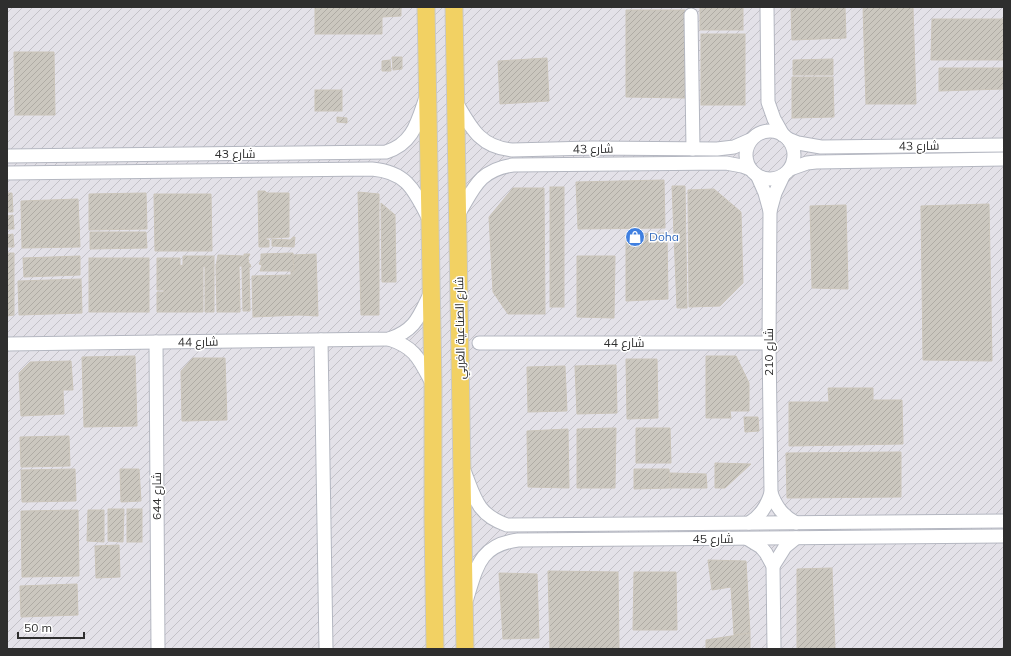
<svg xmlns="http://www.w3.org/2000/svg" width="1011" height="656" font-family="Mulish,Cairo,sans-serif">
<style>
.industrial{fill:url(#industrial-furrows)}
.building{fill:url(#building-hatch);stroke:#cbc5ba}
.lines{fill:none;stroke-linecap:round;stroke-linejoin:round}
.minor-casing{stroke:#b4b7c1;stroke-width:15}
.major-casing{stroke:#c9c9c9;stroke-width:19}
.minor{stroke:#fff;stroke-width:13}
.major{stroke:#f2d163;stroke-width:17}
.labels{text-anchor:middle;stroke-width:3;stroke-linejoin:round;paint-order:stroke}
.street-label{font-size:12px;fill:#2e2e2e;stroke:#fff}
.shop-label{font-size:12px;fill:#366cbe;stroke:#fff;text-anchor:start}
</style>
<defs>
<pattern id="industrial-furrows" width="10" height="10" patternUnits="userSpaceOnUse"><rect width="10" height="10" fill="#e3e1e8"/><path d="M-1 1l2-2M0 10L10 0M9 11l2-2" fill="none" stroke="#c3c1c7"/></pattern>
<pattern id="building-hatch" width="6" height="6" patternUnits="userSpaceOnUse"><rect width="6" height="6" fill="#cbc7bf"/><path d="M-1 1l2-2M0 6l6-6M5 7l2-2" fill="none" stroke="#afaba4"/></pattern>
</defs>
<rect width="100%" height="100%" fill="#efe9e1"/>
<rect class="industrial" x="7" y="7" width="997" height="642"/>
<g class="building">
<path d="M315 7H401V16L382 17V34H315Z"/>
<rect x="700" y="7" width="43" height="23"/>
<path d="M791 7H845L846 38 792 40Z"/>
<path d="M863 7H913L916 104H866Z"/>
<path d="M626 10H685V98L626 97Z"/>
<path d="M932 19H1004V60H931Z"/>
<rect x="701" y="34" width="44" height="71"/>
<path d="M14 52H54L55 115H15Z"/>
<path d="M392 57H402V69L393 70Z"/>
<path d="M547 58 549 101 500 104 498 61Z"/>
<path d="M833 59V75H793V60Z"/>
<path d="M390 60 391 71H382V61Z"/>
<path d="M939 68H1004V89L939 91Z"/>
<path d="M792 77H833L834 117 792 118Z"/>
<rect x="315" y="90" width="27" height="21"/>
<path d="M337 117 347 118V123L337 122Z"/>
<path d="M664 180 665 228 578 229 576 182Z"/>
<path d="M672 186H685L687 308H677Z"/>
<rect x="550" y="187" width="14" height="120"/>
<path d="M513 188H544L545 314H508L493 292 489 217Z"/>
<path d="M714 189 741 212 743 283 720 306 689 307 688 190Z"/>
<path d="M258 191H265L267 193H289V237L266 238V240H269V247H259Z"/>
<path d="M358 192 379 194V315H361Z"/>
<path d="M7 193H12L13 212H7Z"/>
<path d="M146 193 147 229 89 230V194Z"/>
<path d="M154 194H211L212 251H155Z"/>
<path d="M78 199 80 247 22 248 21 201Z"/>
<path d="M381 203 395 215 396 282H382Z"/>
<path d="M989 204 992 361 923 360 921 206Z"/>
<path d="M846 205 848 289 812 288 810 206Z"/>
<path d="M13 215 14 229H7V216Z"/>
<path d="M90 232H146L147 248 90 249Z"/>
<path d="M667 233 668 299 626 301V234Z"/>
<path d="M13 234 14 247H7V235Z"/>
<path d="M293 237H295L294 247 272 246V239L290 240Z"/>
<path d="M7 253H14V315L7 316Z"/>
<path d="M293 253 294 271H260L262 265 259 264 261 260V254Z"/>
<path d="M244 254H250L248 258 249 264H250L251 267H249L250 311H243L242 266H239L240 312H217L216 266 218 255 244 256Z"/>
<path d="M316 254 318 316 299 315 253 317 252 276 291 275V271H294L293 255Z"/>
<path d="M80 256V275L24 277 23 258Z"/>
<path d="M183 256H214V312H205V266H203V312H157V292H164V290H157V258H180V266L183 265Z"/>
<path d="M577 256H615L614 318 577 317Z"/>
<rect x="89" y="258" width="60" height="54"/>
<path d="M81 279 82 313 19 315 18 281Z"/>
<path d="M135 356 137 426 84 427 82 357Z"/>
<path d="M706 356H736L749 383V411H730L731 418H706Z"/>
<path d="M193 358H225L227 420 182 421 181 371Z"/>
<path d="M626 359H657L658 418 627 419Z"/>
<path d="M71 361 73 390H63L64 414 21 416 19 373 30 362Z"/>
<path d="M616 365 617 413 577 414 575 366Z"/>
<path d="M565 366 567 411 528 412 527 367Z"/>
<path d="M828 388H873V400H902L903 444 789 446V402H829Z"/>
<path d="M744 417H758L759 431 745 432Z"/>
<path d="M616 428 615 488H577V429Z"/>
<path d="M636 428H670L671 463H636Z"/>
<path d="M568 429 569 488 528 487 527 431Z"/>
<path d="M69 436 70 466 21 467 20 437Z"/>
<path d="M901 452V497L787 498 786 453Z"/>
<path d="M715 463 751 464 725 488H715Z"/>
<path d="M75 469 76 501 22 502 21 470Z"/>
<path d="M120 469H139L141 501 121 502Z"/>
<path d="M634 469H669L670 488 634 489Z"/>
<path d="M670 473 706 474 707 488H670Z"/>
<path d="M108 509H124L123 542 108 541Z"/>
<rect x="127" y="509" width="15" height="33"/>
<path d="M78 510 79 576 22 577 21 511Z"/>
<path d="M88 510H104V542L87 541Z"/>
<path d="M119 545 120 577 96 578 95 546Z"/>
<path d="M708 560 746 561 750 633 734 635 731 587 712 590Z"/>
<path d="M832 568 835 649H797V569Z"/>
<path d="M548 571 618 572 619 649H550Z"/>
<path d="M634 572H676L677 630H633Z"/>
<path d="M499 573 537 574 539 638 503 639Z"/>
<path d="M77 584 78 615 21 617 20 586Z"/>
<path d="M750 633V649H706V640Z"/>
</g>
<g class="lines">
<g class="minor-casing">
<g id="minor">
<path d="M767 7 768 102 774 119 783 135"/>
<path d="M691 15 693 149"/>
<path d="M456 102C471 128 480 147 512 150L592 148 717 149 734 147 750 140"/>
<circle cx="770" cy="155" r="24"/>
<path d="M788 139 798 143 821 147 1004 145"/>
<path d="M7 156 386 152C412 144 417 124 425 100"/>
<path d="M790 169 807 163 816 162 1004 159"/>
<path d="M7 173 372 169C407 172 414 190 429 219"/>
<path d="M770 211 775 193 783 176"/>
<path d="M458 215C474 188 479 170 513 165L726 163 742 166 750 169"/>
<path d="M389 339C416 348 419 359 432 383"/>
<path d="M321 340 326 649"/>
<path d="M156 342 158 649"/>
<path d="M479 343H769"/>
<path d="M7 344 389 339C416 330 419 316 431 292"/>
<path d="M465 473C475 499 478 515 507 525L1004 521"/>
<path d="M771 493C776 507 783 516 796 523"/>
<path d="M749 523C761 516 767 506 771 493L769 343 770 211 765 193 758 177"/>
<path d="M748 539 761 547 766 553 773 566 774 649"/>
<path d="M773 566 785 547 796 538"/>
<path d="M467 598C477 566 480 545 518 540L1004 536"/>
</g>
</g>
<g class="major-casing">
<g id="major">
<path d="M426 7 433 385V521L435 649"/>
<path d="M454 7 465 649"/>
</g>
</g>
<use href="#minor" class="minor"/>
<use href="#major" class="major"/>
</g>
<defs>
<g id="shop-disc" transform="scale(1)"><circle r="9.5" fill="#3f7fe0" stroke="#fff"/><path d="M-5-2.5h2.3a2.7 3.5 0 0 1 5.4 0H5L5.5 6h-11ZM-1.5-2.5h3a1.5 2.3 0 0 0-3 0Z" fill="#fff"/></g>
</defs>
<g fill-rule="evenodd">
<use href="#shop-disc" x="635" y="237"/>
</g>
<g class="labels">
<g class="street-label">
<text transform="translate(919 146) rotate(-1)" y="4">شارع 43</text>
<text transform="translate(593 149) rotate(-1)" y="4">شارع 43</text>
<text x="235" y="158">شارع 43</text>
<text transform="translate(460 328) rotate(-91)" y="4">شارع الصناعية الغربي</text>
<text transform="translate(198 342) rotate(-1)" y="4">شارع 44</text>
<text x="624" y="347">شارع 44</text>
<text transform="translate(769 352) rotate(-90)" y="4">شارع 210</text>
<text transform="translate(157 496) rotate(-90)" y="4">شارع 644</text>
<text x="713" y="543">شارع 45</text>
</g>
<g class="shop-label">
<text x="649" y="241">Doha</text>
</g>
</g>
<rect width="1011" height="656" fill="none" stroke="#2e2e2e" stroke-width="16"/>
<path d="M18 632v6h66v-6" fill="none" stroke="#2e2e2e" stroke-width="2"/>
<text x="24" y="632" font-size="12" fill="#2e2e2e" stroke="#ffffff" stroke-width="3" paint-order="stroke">50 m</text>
</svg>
